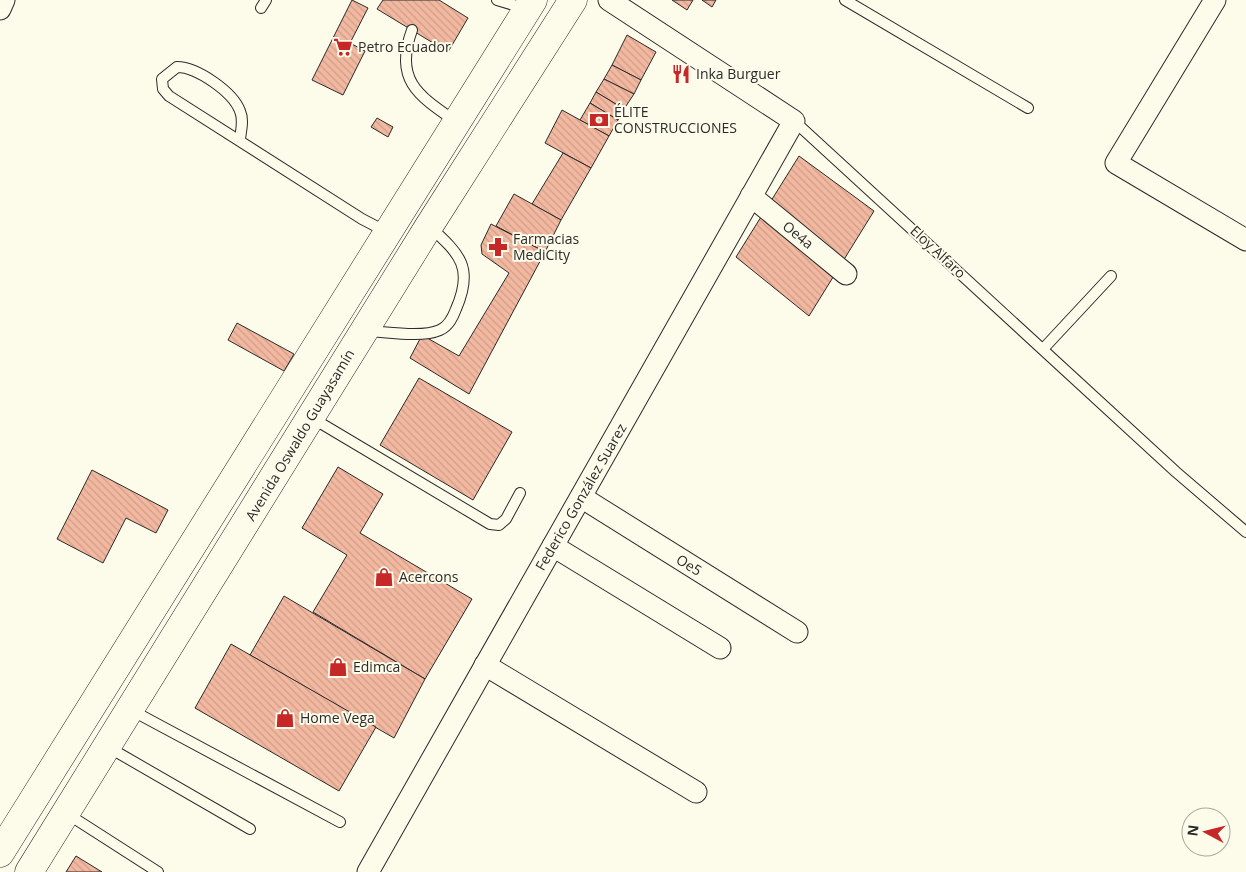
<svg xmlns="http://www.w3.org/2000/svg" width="1246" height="872" font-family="'Open Sans',sans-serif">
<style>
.building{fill:url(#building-back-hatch);stroke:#2b2b2b}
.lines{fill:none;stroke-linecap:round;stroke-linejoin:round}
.service-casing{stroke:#2b2b2b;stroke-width:12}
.minor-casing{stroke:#2b2b2b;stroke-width:23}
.primary-casing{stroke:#2b2b2b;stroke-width:29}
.service{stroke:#fdfbea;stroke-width:10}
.minor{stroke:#fdfbea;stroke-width:21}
.primary{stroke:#fdfbea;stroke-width:28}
.labels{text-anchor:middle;stroke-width:4;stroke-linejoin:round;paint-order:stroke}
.poi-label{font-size:14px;fill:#2b2b2b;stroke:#fdfbea;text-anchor:start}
.street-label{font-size:14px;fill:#2b2b2b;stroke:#fdfbea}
</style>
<defs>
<pattern id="building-back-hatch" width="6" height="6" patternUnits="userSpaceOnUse" patternTransform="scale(1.25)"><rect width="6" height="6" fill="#f2b8a0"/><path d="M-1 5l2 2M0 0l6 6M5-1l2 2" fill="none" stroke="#d09e8a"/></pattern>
</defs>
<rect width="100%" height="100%" fill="#fdfbea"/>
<g class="building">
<path d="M352 0 368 8 350 43 365 51 343 95 312 80Z"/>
<path d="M383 0H439L468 18 448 52 377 9Z"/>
<path d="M672 0H693L687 10Z"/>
<path d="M702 0H716L712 7Z"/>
<path d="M627 35 656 52 641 80 612 65Z"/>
<path d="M612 65 641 80 634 94 604 79Z"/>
<path d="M604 79 634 94 624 109 596 92Z"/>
<path d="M596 92 624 109 618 120 590 103Z"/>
<path d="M590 103 618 120 609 136 580 120Z"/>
<path d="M562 110 609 136 591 168 545 143Z"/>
<path d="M377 118 393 127 388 137 371 127Z"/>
<path d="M563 153 591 168 561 220 532 204Z"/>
<path d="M799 156 874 211 809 316 736 257Z"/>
<path d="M514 194 561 220 545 252 496 226Z"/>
<path d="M491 224 545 252 469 394 410 358 422 335 459 356 509 273 482 254 481 245Z"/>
<path d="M237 323 294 354 284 371 228 340Z"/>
<path d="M419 378 512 432 473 500 380 445Z"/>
<path d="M338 467 383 494 360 533 472 599 425 679 313 612 347 555 302 528Z"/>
<path d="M92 470 168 510 156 533 126 518 103 563 57 539Z"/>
<path d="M284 596 425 679 394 738 250 655Z"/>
<path d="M231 644 376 727 339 791 195 708Z"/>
<path d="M76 856 102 872H66Z"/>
</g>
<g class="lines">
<g class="service-casing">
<g id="service">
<path d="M497 0 527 9"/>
<path d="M845 0 1028 108"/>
<path d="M261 8 266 0"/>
<path d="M412 30C394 79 417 95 455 121"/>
<path d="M794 121 1176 472 1246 532"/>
<path d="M240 139C241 130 244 120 240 111 233 92 197 67 177 67L162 79 163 89 169 96 362 219 387 232"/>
<path d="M367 331C388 332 422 338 440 330 449 326 453 317 456 309 474 268 460 254 430 227"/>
<path d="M1043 349 1111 276"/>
<path d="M312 418 490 524 499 525 506 519 520 493"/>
<path d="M131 710 340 822"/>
<path d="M108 747 250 829"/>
<path d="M66 813 158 872"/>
</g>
</g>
<g class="minor-casing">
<g id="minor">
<path d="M1215 0 1116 163 1246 240"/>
<path d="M0 9 4 0"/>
<path d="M751 196 846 274"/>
<path d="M581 497 797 632"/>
<path d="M553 546 720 648"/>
<path d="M485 665 696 792"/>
<path d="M368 872 794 121 609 0"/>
</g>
</g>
<g class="primary-casing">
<g id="primary">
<path d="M0 853 533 0"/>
<path d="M29 872 429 226 573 0"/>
</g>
</g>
<use href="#service" class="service"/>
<use href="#minor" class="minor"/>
<use href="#primary" class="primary"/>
</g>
<defs>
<g id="supermarket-bare" transform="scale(1.5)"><path d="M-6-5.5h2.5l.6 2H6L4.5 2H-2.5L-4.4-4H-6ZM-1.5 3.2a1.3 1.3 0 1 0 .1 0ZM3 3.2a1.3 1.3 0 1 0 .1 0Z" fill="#c62828" stroke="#fdfbea" stroke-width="2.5" paint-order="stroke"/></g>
<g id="restaurant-bare" transform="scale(1.5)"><path d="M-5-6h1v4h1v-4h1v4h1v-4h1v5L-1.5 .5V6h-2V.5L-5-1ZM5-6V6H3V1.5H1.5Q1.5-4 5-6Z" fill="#c62828" stroke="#fdfbea" stroke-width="2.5" paint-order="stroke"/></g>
<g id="bank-bare" transform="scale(1.5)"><path d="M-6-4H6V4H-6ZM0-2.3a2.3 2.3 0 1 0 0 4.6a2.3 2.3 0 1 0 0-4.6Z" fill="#c62828" stroke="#fdfbea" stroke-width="2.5" paint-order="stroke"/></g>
<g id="pharmacy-bare" transform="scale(1.5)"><path d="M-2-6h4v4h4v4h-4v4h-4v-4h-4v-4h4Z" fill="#c62828" stroke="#fdfbea" stroke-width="2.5" paint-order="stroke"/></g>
<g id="shop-bare" transform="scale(1.5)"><path d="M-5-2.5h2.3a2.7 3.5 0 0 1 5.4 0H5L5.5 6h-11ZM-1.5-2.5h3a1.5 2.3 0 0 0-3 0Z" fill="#c62828" stroke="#fdfbea" stroke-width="2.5" paint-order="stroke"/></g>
</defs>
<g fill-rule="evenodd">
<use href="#supermarket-bare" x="343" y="47"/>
<use href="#restaurant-bare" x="681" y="74"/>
<use href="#bank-bare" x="599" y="120"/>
<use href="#pharmacy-bare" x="498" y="247"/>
<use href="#shop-bare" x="384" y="577"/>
<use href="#shop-bare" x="338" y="667"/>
<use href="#shop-bare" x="285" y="718"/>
</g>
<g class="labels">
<g class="poi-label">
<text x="358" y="52">Petro Ecuador</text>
<text x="696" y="79">Inka Burguer</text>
<text x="614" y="117">ÉLITE<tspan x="614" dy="16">CONSTRUCCIONES</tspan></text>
<text x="513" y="244">Farmacias<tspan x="513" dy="16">MediCity</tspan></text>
<text x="399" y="582">Acercons</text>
<text x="353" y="672">Edimca</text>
<text x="300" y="723">Home Vega</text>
</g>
<g class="street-label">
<text transform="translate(798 235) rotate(39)" y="5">Oe4a</text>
<text transform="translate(938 252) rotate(43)" y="5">Eloy Alfaro</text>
<text transform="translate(300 435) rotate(-59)" y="5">Avenida Oswaldo Guayasamín</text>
<text transform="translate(581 497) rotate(-60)" y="5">Federico González Suarez</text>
<text transform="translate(689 565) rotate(32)" y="5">Oe5</text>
</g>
</g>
<g transform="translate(1206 832) rotate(277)"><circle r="24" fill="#fdfbea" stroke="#a9a89e"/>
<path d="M0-4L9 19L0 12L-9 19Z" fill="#c62828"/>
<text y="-8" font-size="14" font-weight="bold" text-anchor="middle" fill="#2b2b2b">N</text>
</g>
</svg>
